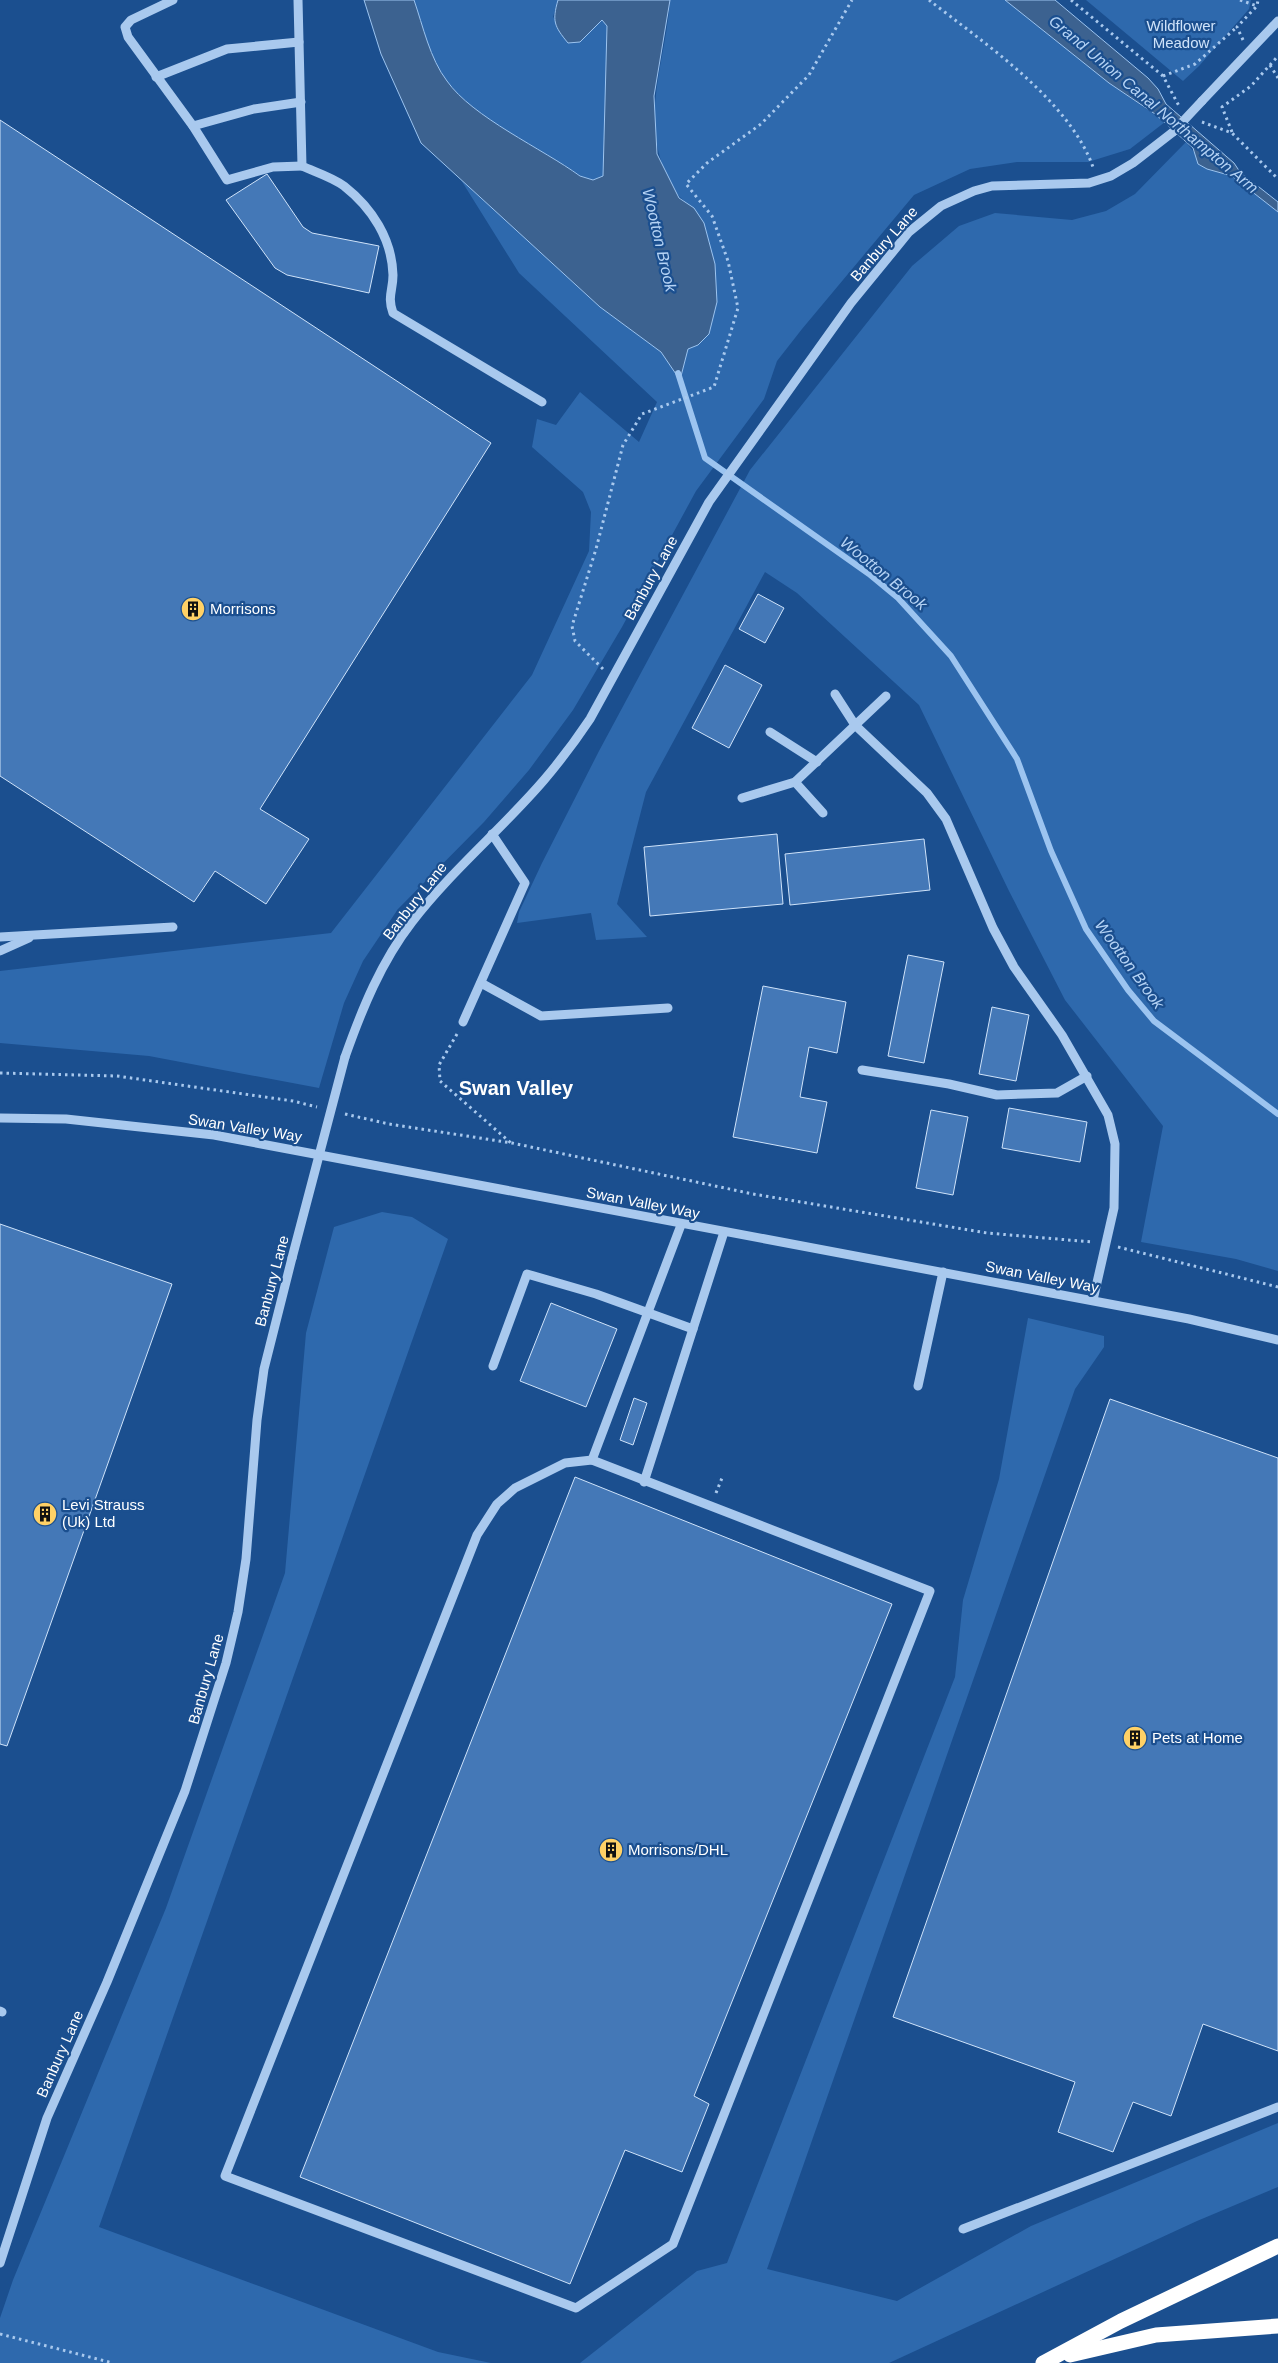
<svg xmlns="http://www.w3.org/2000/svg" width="1278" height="2363" font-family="Arial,sans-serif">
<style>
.green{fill:#2e69ad}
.water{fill:#3c6290;stroke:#9cc4f0}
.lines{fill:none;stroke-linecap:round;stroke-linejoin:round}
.stream{stroke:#9cc4f0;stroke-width:6}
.building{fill:#4478b7;stroke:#cfe3fa}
.path{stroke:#a9c9ee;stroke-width:3;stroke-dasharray:2.5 4;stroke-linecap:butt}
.minor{stroke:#a9c9ee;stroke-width:9}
.highway{stroke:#fff;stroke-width:15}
.minor-bridge{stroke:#a9c9ee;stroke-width:9}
.labels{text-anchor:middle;stroke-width:4.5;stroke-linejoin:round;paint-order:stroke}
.park-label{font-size:15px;fill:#cfe3fa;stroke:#1b4f8f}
.street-label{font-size:15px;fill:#fff;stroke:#1b4f8f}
.poi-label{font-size:15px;fill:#fff;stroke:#1b4f8f;text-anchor:start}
.water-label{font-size:16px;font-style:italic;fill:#b5d3f5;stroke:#1b4f8f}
.district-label{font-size:20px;font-weight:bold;fill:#fff;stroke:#1b4f8f}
</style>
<rect width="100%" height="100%" fill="#1b4f8f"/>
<g class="green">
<path d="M414 0H558L553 17 580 42 602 20 607 26 603 176 593 180 581 176C543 149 472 117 447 81 430 59 423 26 414 0Z"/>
<path d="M670 0H1005L1109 83 1165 122 1130 149 1088 162H1017L970 169 914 195 802 329 777 361 764 399 696 491 622 627 573 710 529 770 484 822 398 909 363 961 344 1003 319 1088 149 1056 0 1043V971L331 933 532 675 589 551 591 512 583 492 532 447 537 419 556 425 580 392 639 442 657 402 519 273 461 180 600 307 661 352 680 379 688 349 698 345 709 334 717 302 694 208C678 198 674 191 666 174 640 114 666 61 670 0Z"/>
<path d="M1086 0H1251L1249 9 1199 66 1183 81Z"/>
<path d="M1186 142 1207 169 1232 176 1278 212V1271L1236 1259 1141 1242 1163 1126 1065 1000 1009 891 919 705 797 593 765 572 646 792 617 904 647 937 596 940 591 913 517 923 519 912 542 863 599 751 750 470 912 266 959 226 995 213 1072 220 1106 211 1135 194Z"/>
<path d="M382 1212 412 1217 448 1239 99 2227 438 2352 491 2363H0V2318L13 2280 166 1908 285 1573 306 1333 334 1227Z"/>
<path d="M1028 1318 1104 1336V1347L1075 1389 767 2269 897 2301 1031 2226 1278 2123V2187L1197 2221 889 2363H580L697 2271 727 2263 955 1677 963 1600 999 1479Z"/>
</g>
<g class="water">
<path d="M364 0H414C423 26 430 59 447 81 472 117 543 149 580 176L593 180 603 176 607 26 602 20 580 42 568 43C554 26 552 21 558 0H670L654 96 657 154 679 198 694 208 704 223 715 264 717 302 709 334 698 345 688 349 680 380 661 352 600 307 421 143 381 54Z"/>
<path d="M1005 0H1055L1148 78 1158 89 1166 104 1234 163 1240 172 1278 202V212L1232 176 1207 169 1198 164 1193 148 1155 114 1109 83Z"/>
</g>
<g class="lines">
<path class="stream" d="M678 373 705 458 869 574 898 598 951 656 1017 759 1051 851 1086 929 1128 990 1154 1021 1278 1114"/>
</g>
<g class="building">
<path d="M0 120 491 443 260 809 309 839 266 904 215 871 194 902 0 776Z"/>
<path d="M267 174 303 227 312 233 379 246 369 293 287 275 275 268 226 200Z"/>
<path d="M758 594 784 608 765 643 739 629Z"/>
<path d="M725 665 762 685 729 748 692 728Z"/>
<path d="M777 834 783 904 650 916 644 847Z"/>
<path d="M924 839 930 890 790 905 785 854Z"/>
<path d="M908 955 944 962 924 1063 888 1056Z"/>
<path d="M763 986 846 1002 837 1053 809 1047 800 1097 827 1102 817 1153 733 1137Z"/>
<path d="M992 1007 1029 1015 1016 1081 979 1074Z"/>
<path d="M1009 1108 1087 1122 1080 1162 1002 1148Z"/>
<path d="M931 1110 968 1117 953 1195 916 1188Z"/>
<path d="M0 1224 172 1284 7 1746 0 1744Z"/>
<path d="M551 1303 617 1329 586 1407 520 1381Z"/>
<path d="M634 1398 647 1403 633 1445 620 1440Z"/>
<path d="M1110 1399 1278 1458V2051L1203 2024 1171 2116 1133 2102 1113 2152 1058 2132 1075 2082 893 2017Z"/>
<path d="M575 1477 892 1604 694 2096 709 2104 682 2172 625 2150 570 2284 300 2177Z"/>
</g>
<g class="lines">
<g class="path">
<path d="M929 0C984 43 1069 100 1093 167"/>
<path d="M1071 0 1163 76 1179 106"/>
<path d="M1240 0 1257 6"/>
<path d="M1243 40 1237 27 1257 6 1258 0"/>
<path d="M1270 65 1278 78"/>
<path d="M1163 76 1195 64 1237 27"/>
<path d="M1202 122 1232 133 1278 179"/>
<path d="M1232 132 1222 107 1251 86 1278 56"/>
<path d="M603 669 575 641 572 626 596 549 623 445 642 414 714 387 738 308 728 261 712 216 686 184 707 163 761 124 809 75 852 0"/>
<path d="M457 1034 439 1065 440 1081 511 1143"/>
<path d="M0 1073 117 1076 293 1101 317 1107"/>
<path d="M345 1114 389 1124 512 1143 753 1194 987 1233 1092 1242"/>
<path d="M1118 1247 1278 1287"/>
<path d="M716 1493 722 1478"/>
<path d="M0 2334 113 2363"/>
</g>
<g class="minor">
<path d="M173 0 131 20 125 27 128 37 193 126 227 180 273 167 302 166"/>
<path d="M298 0 302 166C315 172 332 177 344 186 372 208 392 239 393 275 393 291 387 296 393 313L542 402"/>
<path d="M156 77 227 49 299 42"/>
<path d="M1202 101 1278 21"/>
<path d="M193 126 254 109 301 102"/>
<path d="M835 694 855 725 927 793 946 819 993 928 1014 967 1062 1035 1108 1115 1115 1144 1114 1208 1093 1300"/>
<path d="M770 732 817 762"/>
<path d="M795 782 823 813"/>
<path d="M742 798 795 782 886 696"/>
<path d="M0 937 173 927"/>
<path d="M0 951 29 938"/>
<path d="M481 983 541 1016 668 1008"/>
<path d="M463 1022 525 883 492 834"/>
<path d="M345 1057C362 1009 381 962 412 922 452 870 502 829 544 780 561 760 576 740 590 719L709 502 851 303 909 232 941 206 974 191 992 186 1089 183 1111 176 1133 163 1173 132"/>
<path d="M862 1070 949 1084 997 1095 1057 1093 1087 1076"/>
<path d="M0 1118 66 1119 214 1135 1189 1319 1278 1340"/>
<path d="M493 1366 527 1274 596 1294 693 1329"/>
<path d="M918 1386 943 1272"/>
<path d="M592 1460 930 1591 673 2244 576 2308 225 2176 477 1535 497 1504 515 1488 565 1463Z"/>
<path d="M592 1460 681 1225"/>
<path d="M644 1482 724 1232"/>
<path d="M0 2011 2 2012"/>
<path d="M963 2229 1278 2107"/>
<path d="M0 2263 47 2118 107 1982 185 1791 226 1663 238 1612 246 1559 257 1420 264 1369 292 1258"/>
</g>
<g class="highway">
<path d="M1070 2355 1156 2335 1278 2326"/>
<path d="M1043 2363 1121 2321 1278 2246"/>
</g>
<g class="minor-bridge">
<path d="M1173 132 1202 101"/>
<path d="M292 1258 345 1057"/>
</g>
</g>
<defs>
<g id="building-disc" transform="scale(1.25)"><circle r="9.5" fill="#ffd166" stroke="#1b4f8f"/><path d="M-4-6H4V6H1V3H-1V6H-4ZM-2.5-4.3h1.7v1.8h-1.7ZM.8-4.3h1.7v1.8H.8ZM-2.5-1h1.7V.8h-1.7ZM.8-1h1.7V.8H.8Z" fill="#111"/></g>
</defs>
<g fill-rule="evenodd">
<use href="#building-disc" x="193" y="609"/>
<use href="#building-disc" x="45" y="1514"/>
<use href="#building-disc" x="1135" y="1738"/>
<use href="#building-disc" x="611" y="1850"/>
</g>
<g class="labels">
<g class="park-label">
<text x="1181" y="31">Wildflower<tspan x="1181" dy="17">Meadow</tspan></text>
</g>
<g class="street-label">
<text transform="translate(884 244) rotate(-49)" y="5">Banbury Lane</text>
<text transform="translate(651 578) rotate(-61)" y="5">Banbury Lane</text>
<text transform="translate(415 901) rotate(-52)" y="5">Banbury Lane</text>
<text transform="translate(245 1128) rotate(9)" y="5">Swan Valley Way</text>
<text transform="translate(643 1203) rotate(11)" y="5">Swan Valley Way</text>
<text transform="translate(1042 1277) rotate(11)" y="5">Swan Valley Way</text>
<text transform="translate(272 1281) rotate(-75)" y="5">Banbury Lane</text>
<text transform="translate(206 1679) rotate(-74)" y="5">Banbury Lane</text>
<text transform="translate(60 2054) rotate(-66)" y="5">Banbury Lane</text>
</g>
<g class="poi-label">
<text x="210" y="614">Morrisons</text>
<text x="62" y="1510">Levi Strauss<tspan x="62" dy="17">(Uk) Ltd</tspan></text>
<text x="1152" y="1743">Pets at Home</text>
<text x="628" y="1855">Morrisons/DHL</text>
</g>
<g class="water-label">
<text transform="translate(1154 104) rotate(40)" y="6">Grand Union Canal Northampton Arm</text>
<text transform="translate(660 240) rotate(77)" y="6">Wootton Brook</text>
<text transform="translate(884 573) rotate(39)" y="6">Wootton Brook</text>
<text transform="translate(1130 964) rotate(54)" y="6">Wootton Brook</text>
</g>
<g class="district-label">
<text x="516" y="1095">Swan Valley</text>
</g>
</g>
</svg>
